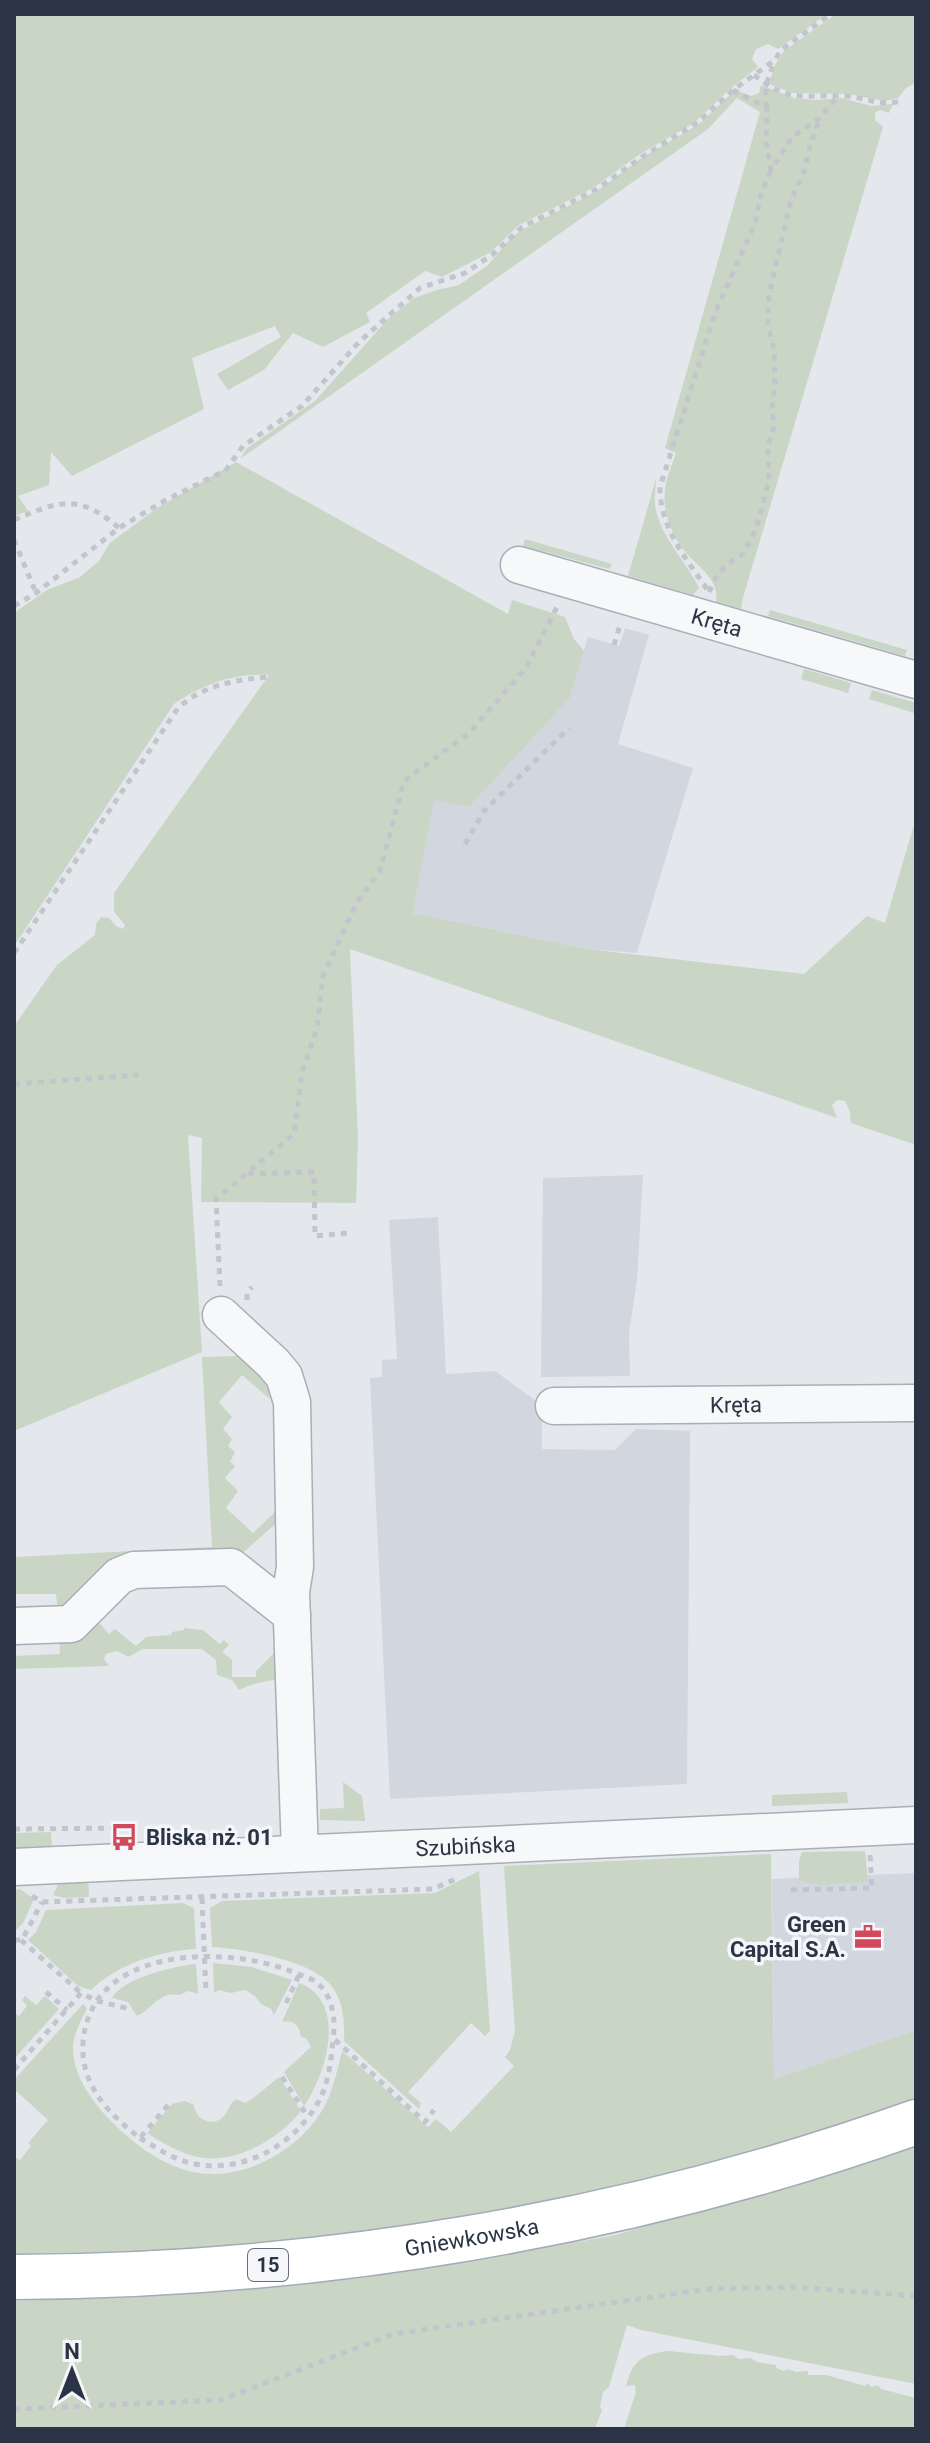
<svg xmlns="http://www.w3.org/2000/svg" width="930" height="2443" font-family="Roboto,sans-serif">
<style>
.built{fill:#d2d6de}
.green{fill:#c9d6c5}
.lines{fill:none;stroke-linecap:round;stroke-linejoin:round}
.minor-casing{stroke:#a9aeb7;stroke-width:39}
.major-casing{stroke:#a3abb8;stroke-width:47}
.path{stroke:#c2c5cb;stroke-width:5;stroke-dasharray:6 6;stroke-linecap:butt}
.minor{stroke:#f7f8fa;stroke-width:36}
.major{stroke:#fff;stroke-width:44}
.labels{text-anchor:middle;stroke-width:7;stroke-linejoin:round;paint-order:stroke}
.shield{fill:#f4f6f9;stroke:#676e7b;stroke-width:2}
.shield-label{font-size:20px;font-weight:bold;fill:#2b3445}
.street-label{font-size:22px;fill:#2b3445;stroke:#f4f6f9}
.poi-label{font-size:22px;font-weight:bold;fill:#2b3445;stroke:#f4f6f9;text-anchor:start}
</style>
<rect width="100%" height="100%" fill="#e4e7ec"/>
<g class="built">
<path d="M625 628 649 635 618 744 693 768 637 953 587 949 413 913 434 799 469 807 570 698 588 637 619 646Z"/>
<path d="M643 1175 637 1280 629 1334 630 1376 541 1377 543 1178Z"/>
<path d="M438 1217 446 1374 495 1371 539 1403 542 1409V1449L615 1450 636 1429 690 1431 687 1784 390 1799 370 1378 382 1377V1360L397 1359 389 1220Z"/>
<path d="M916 1873V2030L774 2079 772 1879Z"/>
</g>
<g class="green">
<path d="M14 14H827L778 49 768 44 756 49 752 59 758 67 730 89 694 123 640 154 593 188 519 225 491 252 442 277 425 271 366 313 370 322 323 347 293 333 264 370 228 390 217 374 281 337 275 326 192 358 204 409 72 476 51 452 49 485 18 496 28 511 14 516Z"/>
<path d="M836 14H916V83L906 88 898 98 885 101 848 94 793 93 769 84 775 65 784 51Z"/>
<path d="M761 85 794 98 815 100 841 98 872 106 893 104 889 113 880 110 875 113V120L883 127 742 601 741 609 716 602C720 581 700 568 688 555 673 538 662 514 665 490 666 478 672 465 676 453L665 448 760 112 737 98 708 129 240 459 246 449 315 401 388 319 414 298 437 290 459 285 488 265 510 239 522 230 597 191 643 157 698 125 735 90 751 96 759 93Z"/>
<path d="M236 462 508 614 512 600 565 617 574 639 584 651 570 698 469 807 434 800 413 913 587 949 804 974 867 916 885 923 916 818V1145L851 1123 850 1112 845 1101 837 1100 832 1105 837 1118 350 949 358 1138 356 1203 201 1202 202 1138 188 1135 202 1352 14 1431V1026L57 965 95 935 96 924 101 917 109 918 116 926 123 929 125 925 114 912V893L269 675C234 673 203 684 174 704L14 946V613L47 590 80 577 99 561 110 543 157 508Z"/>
<path d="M656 479C656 487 654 496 655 504 659 537 686 560 699 588L693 595 628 576Z"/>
<path d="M525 539 612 564 609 569 523 546Z"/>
<path d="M770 610 907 650 905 656 768 616Z"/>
<path d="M804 669 851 683 848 693 801 679Z"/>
<path d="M872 690 916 703 914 713 869 699Z"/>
<path d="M240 1356 266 1377 270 1399 242 1375 219 1402 232 1417 223 1429 232 1439 228 1446 235 1452 230 1462 235 1466 225 1478 238 1491 226 1508 253 1533 279 1508 280 1520 238 1557 116 1561 58 1613 56 1594H14V1557L212 1547 202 1357Z"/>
<path d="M94 1617 109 1634 115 1629 136 1646 146 1637 171 1635 172 1632 184 1630V1628L203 1630 220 1644 224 1640 229 1645 222 1652 232 1660V1677H256V1671L276 1651 283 1679C267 1680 254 1683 239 1690L232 1680 217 1675 216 1660 202 1649H143L128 1657 117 1651 106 1654 104 1659 109 1666 14 1669V1656L60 1654 59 1636Z"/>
<path d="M343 1782 362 1796 365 1821 320 1820V1809L344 1808Z"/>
<path d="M847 1792 848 1803 772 1806V1795Z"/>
<path d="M51 1832 52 1845 50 1851H21L14 1847V1833Z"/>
<path d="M865 1851 868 1882 818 1885 799 1880V1861L802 1852Z"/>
<path d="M771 1854 774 2079 916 2030V2105L654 2184 359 2239 14 2261V2157L20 2160 31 2146 28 2143 48 2120 14 2089V2080L83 2004 87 2008C81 2021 73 2034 73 2048 73 2076 93 2103 112 2122 132 2142 155 2160 182 2169 233 2187 297 2154 323 2109 333 2091 337 2071 342 2051L428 2127 436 2119 451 2132 514 2066 505 2057 510 2050 515 2031 504 1866Z"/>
<path d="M479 1871 490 2031 485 2036 471 2023 408 2092 421 2103 419 2109 344 2041C345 2022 343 1997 329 1983 307 1959 243 1949 212 1947L210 1908 222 1901 435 1893Z"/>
<path d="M88 1876 89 1897 64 1898 53 1895 61 1878Z"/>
<path d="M20 1889 34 1899 23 1923 14 1932V1890Z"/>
<path d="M183 1903 194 1908 196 1949C159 1951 118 1964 91 1990L78 1986 28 1940 36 1932 46 1910Z"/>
<path d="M213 1963 252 1967 292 1980 274 2015 271 2009 261 2004 255 1996 245 1990 231 1993 219 1990 214 1993Z"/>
<path d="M196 1964 198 1994 188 1991 180 1995C160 1990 154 2008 137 2016L128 2002 112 1998C123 1978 174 1966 196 1964Z"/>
<path d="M299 1983C348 2001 327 2073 304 2106L284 2072 311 2047 306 2038 301 2037C299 2026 294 2019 282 2022Z"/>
<path d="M25 1996 36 2005 45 1996 59 2009 14 2059V2013L19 2016 27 2006 22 2000Z"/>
<path d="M279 2077 301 2111C279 2139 235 2165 198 2157 179 2153 163 2143 147 2133L172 2104 185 2101 194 2105C195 2120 213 2128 224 2116 230 2109 228 2105 236 2099L245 2103C258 2096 267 2086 279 2077Z"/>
<path d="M916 2145V2384L641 2330 627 2325 609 2387 603 2392 600 2407 602 2410 595 2429H14V2301L182 2295 322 2282 482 2260 615 2235 856 2166Z"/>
<path d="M668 2351 720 2356 733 2355 739 2359 751 2358 757 2362 776 2365V2368L784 2371 788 2369 796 2372 808 2371V2375H826L865 2386 868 2383 871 2387 878 2385 881 2389 916 2398V2429H624L636 2392 635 2385 626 2386C632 2361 643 2354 668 2351Z"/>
</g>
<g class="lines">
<g class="minor-casing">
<g id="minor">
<path id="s1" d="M519 565 916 680"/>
<path d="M221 1315 273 1363 284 1376 292 1402 295 1567 291 1592 300 1853"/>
<path id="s2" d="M554 1406 916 1403"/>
<path d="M14 1626 71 1624 119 1576 134 1570 231 1567 292 1615"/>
<path id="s3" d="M14 1867 916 1825"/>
</g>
</g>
<g class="major-casing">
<g id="major">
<path id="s4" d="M14 2277C320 2276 627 2225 916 2122"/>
</g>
</g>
<g class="path">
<path d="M754 75C790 104 805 94 845 96 867 98 879 106 902 101"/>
<path d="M733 90 767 108 766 142 771 170 793 136 820 118 838 96"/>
<path d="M766 107V85L774 62"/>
<path d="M14 520C58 501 79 493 119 528"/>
<path d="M14 540 36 593"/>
<path d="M707 589C685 557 660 528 660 487L715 313 749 237 756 220 761 193 771 170"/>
<path d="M709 592 717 575 729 563 743 554 756 529 769 481 768 446 774 427 772 408 775 385 774 350 768 325 769 295 791 200 804 172 810 146 820 118"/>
<path d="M14 606 36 593 119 528 164 501 226 470 243 446 302 406 359 342 420 288 465 273 492 255 522 227 595 190 645 155 698 122 733 90 775 60 781 50 831 14"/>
<path d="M614 645 621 622"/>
<path d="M465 844 484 811 569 728"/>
<path d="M14 953 178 708C203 685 234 680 268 677"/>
<path d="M14 1084 138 1075"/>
<path d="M248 1174 314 1172 315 1236 350 1233"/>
<path d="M220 1286 216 1199 294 1134 302 1072 317 1028 323 976 357 902 380 871 404 781 468 734 526 668 558 605"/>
<path d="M247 1300V1293L252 1287"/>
<path d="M14 1829 126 1828"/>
<path d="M791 1890 872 1888 870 1854"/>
<path d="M32 1896 42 1902 433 1889 458 1878"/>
<path d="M202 1898 206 1993"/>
<path d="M14 1940H21L23 1938 42 1902"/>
<path d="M21 1940 81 1993"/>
<path d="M46 1992 67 2010"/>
<path d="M286 2003 299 1975"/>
<path d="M14 2070 81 1993 97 2001 130 2009"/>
<path d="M282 2077 308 2117"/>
<path d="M168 2105 140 2138C110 2115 80 2085 83 2043 90 1947 220 1945 288 1970 297 1974 309 1977 316 1982 333 1995 336 2020 333 2038L425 2122 434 2110"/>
<path d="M140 2138C160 2150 179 2163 202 2165 250 2171 298 2141 320 2099 329 2081 331 2060 333 2039"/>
<path d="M14 2409 221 2400 393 2334 708 2289 792 2287 916 2296"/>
</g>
<use href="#minor" class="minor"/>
<use href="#major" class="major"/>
</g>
<defs>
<g id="bus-bare" transform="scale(2.16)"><path d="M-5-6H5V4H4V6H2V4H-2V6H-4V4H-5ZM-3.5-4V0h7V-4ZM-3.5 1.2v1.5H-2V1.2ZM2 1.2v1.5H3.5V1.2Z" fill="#d1495b" stroke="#f4f6f9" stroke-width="2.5" paint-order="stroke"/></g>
<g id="office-bare" transform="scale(2.16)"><path d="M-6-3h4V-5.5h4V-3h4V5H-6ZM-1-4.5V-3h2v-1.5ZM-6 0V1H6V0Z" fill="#d1495b" stroke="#f4f6f9" stroke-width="2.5" paint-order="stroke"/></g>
</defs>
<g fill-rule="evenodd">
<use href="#bus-bare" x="124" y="1837"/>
<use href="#office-bare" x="868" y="1937"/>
</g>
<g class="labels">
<rect class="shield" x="248" y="2249" width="40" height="32" rx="6"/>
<g class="shield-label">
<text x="268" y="2272">15</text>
</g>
<g class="street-label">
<text dy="8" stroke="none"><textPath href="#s1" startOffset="206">Kręta</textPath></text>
<text dy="8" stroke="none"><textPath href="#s2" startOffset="182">Kręta</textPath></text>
<text dy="8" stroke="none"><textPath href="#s3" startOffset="452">Szubińska</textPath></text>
<text dy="8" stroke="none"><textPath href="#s4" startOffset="460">Gniewkowska</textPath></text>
</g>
<g class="poi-label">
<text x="146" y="1845">Bliska nż. 01</text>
<text x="846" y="1932" text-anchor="end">Green<tspan x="846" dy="25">Capital S.A.</tspan></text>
</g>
</g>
<rect width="930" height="2443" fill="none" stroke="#2b3445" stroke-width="32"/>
<g transform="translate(72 2371)" stroke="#f4f6f9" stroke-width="6" paint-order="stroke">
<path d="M0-6L14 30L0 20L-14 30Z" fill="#2b3445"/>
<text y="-12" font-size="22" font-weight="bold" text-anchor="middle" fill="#2b3445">N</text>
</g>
</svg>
